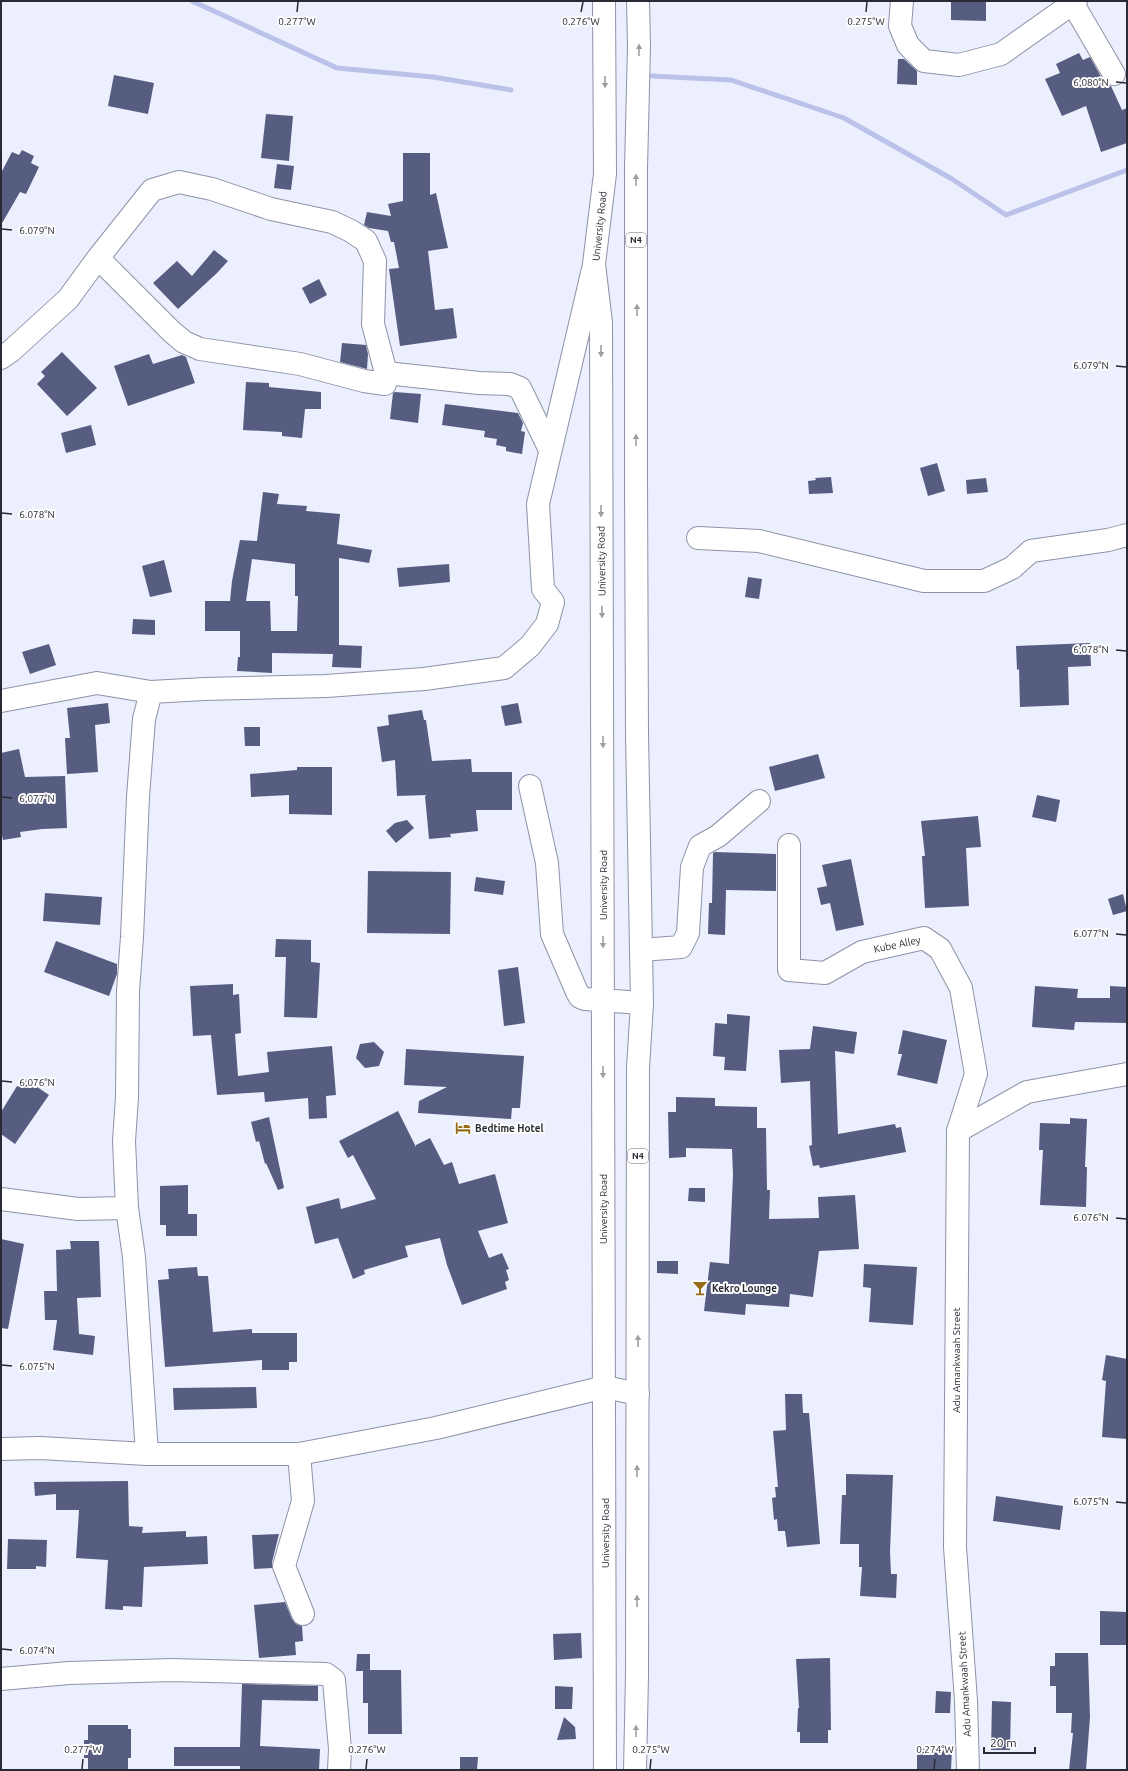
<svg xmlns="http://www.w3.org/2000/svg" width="1128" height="1771" font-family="Ubuntu,sans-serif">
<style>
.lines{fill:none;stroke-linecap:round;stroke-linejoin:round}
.stream{stroke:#bac2ea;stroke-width:5}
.building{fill:#575d81;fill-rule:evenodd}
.minor-casing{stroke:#8e92a7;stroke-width:24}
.highway-casing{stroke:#8e92a7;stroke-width:24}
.minor{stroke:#fff;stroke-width:22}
.highway{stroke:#fff;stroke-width:22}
.oneway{fill:#9f9fa3}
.ticks{fill:none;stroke:#292a33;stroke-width:1.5}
.labels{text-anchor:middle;stroke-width:4;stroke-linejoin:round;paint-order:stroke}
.shield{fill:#fdfdfd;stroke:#696970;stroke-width:1}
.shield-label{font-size:9px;font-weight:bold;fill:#292a33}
.street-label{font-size:10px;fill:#292a33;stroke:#fdfdfd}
.poi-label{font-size:10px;font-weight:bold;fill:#292a33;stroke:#fdfdfd;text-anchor:start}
.ticks-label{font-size:10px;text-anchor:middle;fill:#292a33;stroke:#fdfdfd;stroke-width:4;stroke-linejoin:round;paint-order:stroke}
</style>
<rect width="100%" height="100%" fill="#eceffd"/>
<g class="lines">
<g class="stream">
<path d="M192 1 337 68 433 77 511 90"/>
<path d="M652 76 731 80 844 118 952 179 1006 215 1127 170"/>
</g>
</g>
<g class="building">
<path d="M951 1H986V21L951 20Z"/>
<path d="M1079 53 1083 60 1090 57 1103 80 1111 86 1122 110 1127 108V143L1101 152 1086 106 1062 116 1045 79 1060 73 1056 64Z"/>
<path d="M898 59H904L917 71V85L897 84Z"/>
<path d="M114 75 154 83 148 114 108 106Z"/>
<path d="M266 114 293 116 289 161 261 158Z"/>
<path d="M22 150 34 156 31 163 39 167 26 194 20 192 1 225V173L12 152 19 155Z"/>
<path d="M403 153H430V195L436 193 448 248 428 251 435 310 453 308 457 338 400 346 389 269 399 268 394 242H391L388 231 369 228 364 225 367 212 391 216 388 204 403 201Z"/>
<path d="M277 164 294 166 291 190 274 188Z"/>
<path d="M214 250 228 261 217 273 178 309 153 283 177 261 192 276Z"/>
<path d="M319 279 327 295 310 304 302 288Z"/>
<path d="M342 343 366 345 368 354 367 369 340 362Z"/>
<path d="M62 352 97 388 67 416 37 384 45 376 41 372Z"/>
<path d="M149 354 153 364 182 355 186 357 195 383 128 406 114 366Z"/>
<path d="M246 382 269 383V387L321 392V409H305L302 438 282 436V432L243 430Z"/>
<path d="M395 392 421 394 418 423 390 419 393 393Z"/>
<path d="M445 404 518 413 523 423 521 431 525 432 522 454 506 451V447L496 445 497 439 484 437 485 431 442 425Z"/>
<path d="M91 425 96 445 66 453 61 433Z"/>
<path d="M937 463 945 491 928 496 920 468Z"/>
<path d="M831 477 833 493 809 494 808 481 816 480 815 478Z"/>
<path d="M986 478 988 492 967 494 966 480Z"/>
<path d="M263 492 279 494 277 504 307 506 306 511 340 514 337 544 372 550 369 563 339 558V645L362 646 361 668 332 667 333 654 272 653V673L237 671 238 657H240V631H205V601H230L232 581 240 540 257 541ZM252 559 295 564V596H298L297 631H271L270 601H246Z"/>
<path d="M164 560 172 592 150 597 142 566Z"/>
<path d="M449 564 450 582 399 587 397 568Z"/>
<path d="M748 577 762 579 759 599 745 597Z"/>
<path d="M133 619 155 620V635L132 634Z"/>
<path d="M1090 643 1091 666 1068 667 1069 705 1020 707 1019 669 1017 670 1016 646Z"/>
<path d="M49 644 56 665 30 674 22 652Z"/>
<path d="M108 703 110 723 95 725 98 772 67 774 65 738H70L67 708Z"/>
<path d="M518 703 522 723 505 726 501 706Z"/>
<path d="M422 710 424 720H426L432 761 471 759 472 772H512V810H476L478 831 450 834 451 837 429 839 425 796 427 795 397 796 395 760 382 762 377 727 389 725 388 715Z"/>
<path d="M244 727H260V746H245Z"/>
<path d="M19 749 25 777 65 776 67 828 42 829 20 832 21 837 3 840 1 831V753Z"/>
<path d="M818 754 825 778 775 791 769 767Z"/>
<path d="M297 767H332V815L289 814V795L251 797 250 774 297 770Z"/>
<path d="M1037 795 1060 800 1056 822 1032 817Z"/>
<path d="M978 816 981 847 966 848 969 906 925 908 922 856H925L921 821Z"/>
<path d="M407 820 414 828 396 843 386 831 395 823Z"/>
<path d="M715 852 776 854V891L726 890 725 935 708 934 709 903H712L713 853Z"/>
<path d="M851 859 864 925 836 931 830 903 821 905 817 888 827 886 822 865Z"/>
<path d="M368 871 451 872 450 934 367 933Z"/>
<path d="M476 877 505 881 503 895 474 891Z"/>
<path d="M45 893 102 897 100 925 43 921Z"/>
<path d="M1123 894 1127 911 1113 915 1108 899Z"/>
<path d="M276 939 311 940V962L320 963 317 1018 284 1017 286 957H275Z"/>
<path d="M56 941 117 964V974L109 996 44 972Z"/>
<path d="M518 967 525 1023 504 1026 498 970Z"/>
<path d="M233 984V995L239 994 241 1033 235 1034 238 1076 269 1072 267 1052 332 1046 336 1095 326 1096 327 1118 309 1119 308 1098 265 1102 264 1092 217 1095 211 1035 193 1036 190 986Z"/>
<path d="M1035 986 1078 989 1077 998H1110V986L1127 987V1023L1075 1022 1074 1030 1032 1027Z"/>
<path d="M727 1014 750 1016 746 1071 724 1070 725 1057 713 1056 715 1023 727 1024Z"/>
<path d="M813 1026 857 1032 854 1054 835 1051 838 1134 895 1124 896 1128 901 1127 906 1152 820 1168 819 1165 813 1166 809 1146 812 1145 810 1081 781 1083 779 1050 810 1049Z"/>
<path d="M903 1030 947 1040 937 1084 897 1075 902 1054H898Z"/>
<path d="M374 1042 384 1052 379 1066 365 1068 356 1058 360 1044Z"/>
<path d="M406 1049 524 1056 520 1108H512L511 1119 418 1113 419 1101 447 1087 404 1085Z"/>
<path d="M24 1078 49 1095 15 1144 1 1134V1112L17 1086 18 1087Z"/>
<path d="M676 1097 715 1098V1106L757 1107V1128H766L767 1190H770L769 1219 819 1218 818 1197 855 1195 859 1249 819 1251 813 1297 790 1294 789 1307 746 1304 745 1315 704 1311 710 1262 729 1264 733 1175 732 1149 686 1148V1157L669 1158 668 1112H676Z"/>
<path d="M398 1111 416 1147V1145L430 1138 444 1165 452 1162 459 1184 495 1174 508 1223 478 1231 489 1258 502 1253 509 1269 506 1270 509 1280 505 1282 507 1289 462 1305 447 1265 440 1238 405 1246 408 1257 364 1270 365 1274 353 1279 338 1238 315 1244 306 1207 339 1198 341 1209 376 1199 353 1155 348 1158 339 1141Z"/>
<path d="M269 1117 284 1188 278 1190 266 1163 265 1164 259 1141 256 1142 251 1122Z"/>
<path d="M1070 1118 1087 1119 1085 1167H1087L1086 1207 1040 1205 1043 1150H1039L1040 1123 1070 1124Z"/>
<path d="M188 1185V1214H197V1236H166V1225H160V1186Z"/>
<path d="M689 1188H705V1202L688 1201Z"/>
<path d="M1 1239 24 1244 8 1329 1 1328Z"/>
<path d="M70 1241H99L101 1297 77 1298 79 1334 95 1336 93 1355 53 1350 57 1320H45L44 1291H57L56 1250 71 1249Z"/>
<path d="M657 1261H678V1274L657 1273Z"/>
<path d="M864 1264 917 1267 913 1325 869 1322 871 1288 863 1287Z"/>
<path d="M197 1267 198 1276H208L213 1332 252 1329V1333H297V1362H289V1370H262V1360L165 1367 158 1280 169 1279 168 1269Z"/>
<path d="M1106 1355 1127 1359V1439L1102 1437 1106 1381 1102 1380Z"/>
<path d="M256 1387 257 1408 174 1410 173 1388Z"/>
<path d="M785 1394H802L803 1413H809L820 1544 787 1547 785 1531H778L777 1519 774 1520 772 1498 776 1497 775 1487H778L773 1431 786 1430Z"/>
<path d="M846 1474 893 1475 890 1552 891 1574H897L896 1598 860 1596 862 1567H859V1544H840L842 1495H846Z"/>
<path d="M128 1481 129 1526 143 1527 142 1533 186 1531V1537L207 1536 208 1564 144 1567 142 1607 123 1606V1610L105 1609 108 1560 76 1558 79 1510H56V1494L35 1496 34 1482Z"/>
<path d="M996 1496 1063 1506 1060 1530 993 1521Z"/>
<path d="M279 1534 272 1562V1568L254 1569 252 1535Z"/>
<path d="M8 1539 47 1540 46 1567 36 1566V1569H7Z"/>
<path d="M285 1602 292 1619 296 1624 302 1626 303 1641 295 1642 296 1655 259 1658 254 1605Z"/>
<path d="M1100 1611 1127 1612V1645H1100Z"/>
<path d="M581 1633 582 1658 554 1660 553 1634Z"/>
<path d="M1055 1653H1088L1090 1717 1086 1770H1069L1073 1733H1071L1072 1713H1056V1686H1050V1666H1055Z"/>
<path d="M357 1654H370V1670H401L402 1734H368V1703H363V1671H356Z"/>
<path d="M830 1658 831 1730H828V1743H800V1732H797L798 1708H799L796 1659Z"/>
<path d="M242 1684 318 1686V1701L262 1700 260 1746 320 1749 319 1770H240V1766H174V1747H240Z"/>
<path d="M555 1686 573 1687 572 1709H555Z"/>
<path d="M936 1691 951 1692 950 1713H935Z"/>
<path d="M992 1701 1011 1702 1010 1750H991Z"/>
<path d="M564 1717 575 1727 576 1739 557 1740Z"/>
<path d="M88 1725H128V1729H131V1758H128V1770H88V1758H84V1740H88Z"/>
<path d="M917 1748H952L951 1770H917Z"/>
<path d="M460 1757H478L477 1770H460Z"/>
</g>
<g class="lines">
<g class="minor-casing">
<g id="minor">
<path d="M902 1 900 26 908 45 924 61 959 65 1001 54 1076 1"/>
<path d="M1073 4 1114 74"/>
<path d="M1 358 11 351 68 299 98 258 152 190 179 182 212 189 271 209 332 222 351 231 366 241 375 261 373 324 386 373 385 384 364 381 300 364 200 349 184 342 172 332 98 258"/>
<path d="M386 373 479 383 510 384 520 388 550 450"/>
<path d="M698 538 759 541 924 581H984L1012 568 1031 551 1108 540 1127 535"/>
<path d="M1 701 97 683 151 692"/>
<path d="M530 786 547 863 552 934 577 992 580 997 585 999 642 1003"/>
<path d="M789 845V970L825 973 862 952 924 938 940 949 961 988 976 1074 958 1131"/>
<path d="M641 950 681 947 688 933 692 867 700 846 718 836 759 801"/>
<path d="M1 1199 78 1209 127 1208"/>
<path d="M1 1449 40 1448 147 1454H299L436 1428 605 1387 638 1394"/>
<path d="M147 1454 134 1257 127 1208 124 1141 127 1097 128 991 132 937 138 797 144 719 151 692 204 689 326 686 424 679 504 668 530 646 547 624 553 602 543 589 538 504 593 269"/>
<path d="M299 1454 303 1501 284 1566 303 1614"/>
<path d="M1 1679 69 1673 172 1670 326 1674 334 1680 340 1749 339 1770"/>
<path d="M968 1770 966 1701 955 1547 958 1131 1027 1092 1127 1074"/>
</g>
</g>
<g class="highway-casing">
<g id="highway">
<path d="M604 1 605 174 594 264 601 323 605 1770"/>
<path d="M635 1770 637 1675 638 1068 642 1003 637 734 636 479V168L639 46 638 1"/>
</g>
</g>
<use href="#minor" class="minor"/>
<use href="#highway" class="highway"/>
</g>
<defs><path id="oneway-solid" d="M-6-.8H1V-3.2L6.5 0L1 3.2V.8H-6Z"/></defs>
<g class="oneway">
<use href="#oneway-solid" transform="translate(639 50) rotate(-89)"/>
<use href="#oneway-solid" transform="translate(605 82) rotate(89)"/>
<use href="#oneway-solid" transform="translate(636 180) rotate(-91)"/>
<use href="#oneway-solid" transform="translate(637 310) rotate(-90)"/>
<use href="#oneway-solid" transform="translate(601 351) rotate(90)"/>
<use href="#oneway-solid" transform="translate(636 440) rotate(-90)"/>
<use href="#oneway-solid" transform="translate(601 511) rotate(90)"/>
<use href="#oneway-solid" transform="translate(602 612) rotate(89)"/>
<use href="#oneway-solid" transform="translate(603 742) rotate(90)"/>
<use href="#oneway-solid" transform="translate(603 942) rotate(90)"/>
<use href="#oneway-solid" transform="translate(603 1072) rotate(90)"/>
<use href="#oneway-solid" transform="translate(638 1341) rotate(-90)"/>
<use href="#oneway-solid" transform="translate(637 1471) rotate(-89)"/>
<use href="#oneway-solid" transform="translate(637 1601) rotate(-90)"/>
<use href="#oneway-solid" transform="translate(636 1731) rotate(-89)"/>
</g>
<path class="ticks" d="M297 12 298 2M581 12 583 2M866 12 867 2M1116 82 1126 83M2 229 12 230M1116 366 1126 367M2 513 12 514M1116 650 1126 651M2 797 12 798M1116 934 1126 935M2 1081 12 1082M1116 1218 1126 1219M2 1365 12 1366M1116 1502 1126 1503M2 1649 12 1650M82 1769 83 1759M366 1769 367 1759M650 1769 651 1759M934 1769 935 1759"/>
<defs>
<g id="hotel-bare" transform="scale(1.2)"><path d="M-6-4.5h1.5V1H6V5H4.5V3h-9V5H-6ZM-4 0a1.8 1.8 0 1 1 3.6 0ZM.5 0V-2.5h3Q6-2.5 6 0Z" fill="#966c18" stroke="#fdfdfd" stroke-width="2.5" paint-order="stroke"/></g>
<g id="bar-bare" transform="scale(1.2)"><path d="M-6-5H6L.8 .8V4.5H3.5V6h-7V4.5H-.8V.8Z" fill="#966c18" stroke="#fdfdfd" stroke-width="2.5" paint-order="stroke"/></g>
</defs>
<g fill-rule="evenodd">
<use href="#hotel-bare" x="463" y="1128"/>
<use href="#bar-bare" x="700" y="1288"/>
</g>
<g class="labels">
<g class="shield">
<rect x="626" y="233" width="20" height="14" rx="3"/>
<rect x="628" y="1149" width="20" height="14" rx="3"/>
</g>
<g class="shield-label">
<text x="636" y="243">N4</text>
<text x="638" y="1159">N4</text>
</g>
<g class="street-label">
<text transform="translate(599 226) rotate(-84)" y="4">University Road</text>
<text transform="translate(601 561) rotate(-91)" y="4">University Road</text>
<text transform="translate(603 885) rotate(-90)" y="4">University Road</text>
<text transform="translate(897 944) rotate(-12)" y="4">Kube Alley</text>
<text transform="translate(603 1209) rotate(-90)" y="4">University Road</text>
<text transform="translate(956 1360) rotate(-90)" y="4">Adu Amankwaah Street</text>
<text transform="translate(605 1533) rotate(-90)" y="4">University Road</text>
<text transform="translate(964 1684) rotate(-93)" y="4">Adu Amankwaah Street</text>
</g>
<g class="poi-label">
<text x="475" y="1132">Bedtime Hotel</text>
<text x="712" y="1292">Kekro Lounge</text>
</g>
</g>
<g class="ticks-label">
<text x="297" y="25">0.277°W</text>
<text x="581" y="25">0.276°W</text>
<text x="866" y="25">0.275°W</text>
<text x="1091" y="86">6.080°N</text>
<text x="37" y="234">6.079°N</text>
<text x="1091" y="369">6.079°N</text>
<text x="37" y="518">6.078°N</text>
<text x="1091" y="653">6.078°N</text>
<text x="37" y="802">6.077°N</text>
<text x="1091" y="937">6.077°N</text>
<text x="37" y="1086">6.076°N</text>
<text x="1091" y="1221">6.076°N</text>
<text x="37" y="1370">6.075°N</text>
<text x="1091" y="1505">6.075°N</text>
<text x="37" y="1654">6.074°N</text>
<text x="83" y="1753">0.277°W</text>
<text x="367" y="1753">0.276°W</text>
<text x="651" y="1753">0.275°W</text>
<text x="935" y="1753">0.274°W</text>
</g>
<rect width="1128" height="1771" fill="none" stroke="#292a33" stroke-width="4"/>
<path d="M984 1747v6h51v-6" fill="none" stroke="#292a33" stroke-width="2"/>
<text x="990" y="1747" font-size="12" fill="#292a33" stroke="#fdfdfd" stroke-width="3" paint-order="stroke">20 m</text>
</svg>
